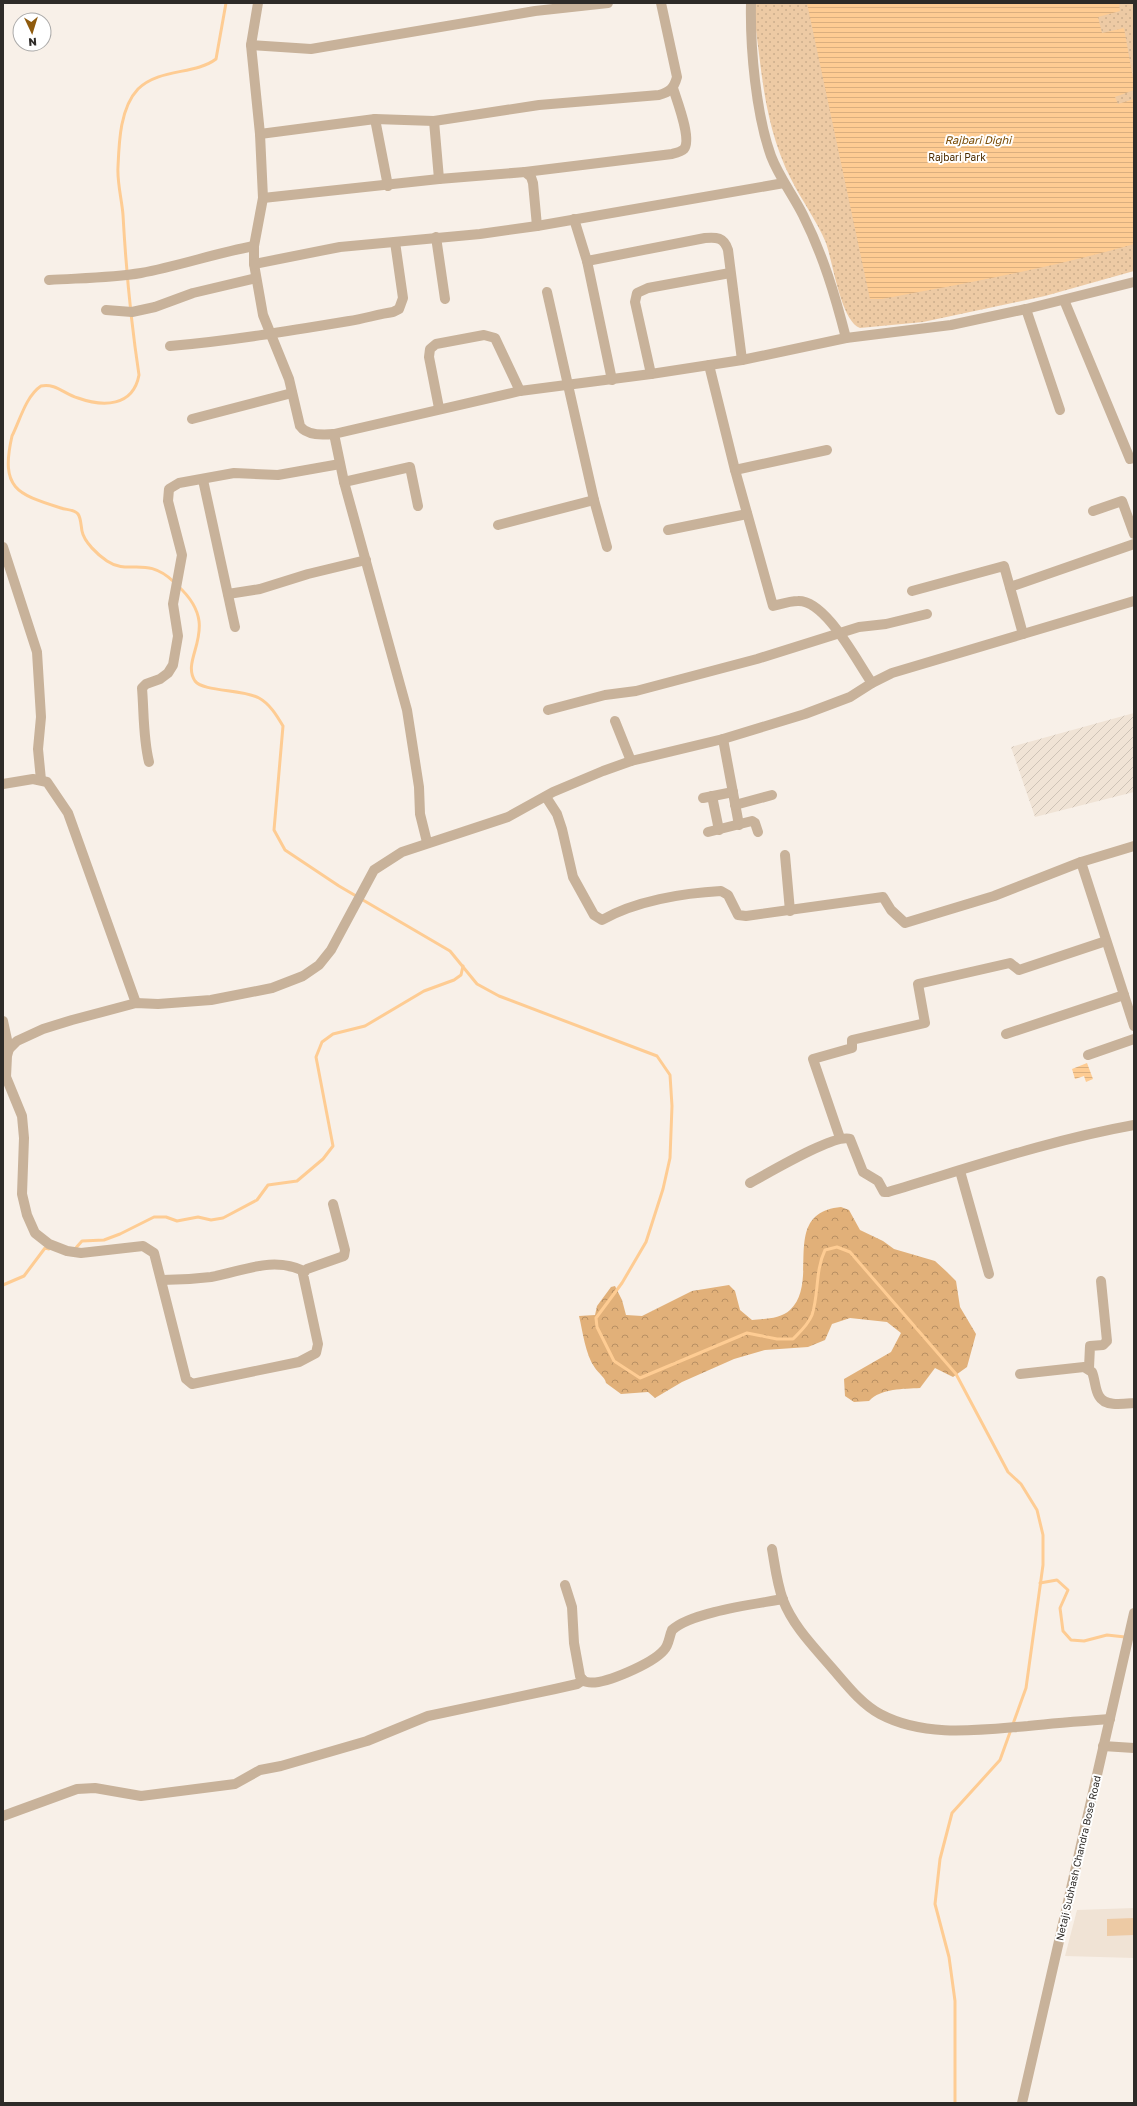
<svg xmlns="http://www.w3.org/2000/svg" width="1137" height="2106" font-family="'Golos Text',sans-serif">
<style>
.built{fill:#f0e3d5}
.industrial{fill:url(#industrial-furrows)}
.grass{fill:#edcaa4}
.forest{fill:url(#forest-crowns)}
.park{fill:url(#park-dots)}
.water{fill:url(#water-rules)}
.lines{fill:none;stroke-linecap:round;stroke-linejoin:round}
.stream{stroke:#fecc93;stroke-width:3}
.minor{stroke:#c8b29a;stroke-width:10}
.labels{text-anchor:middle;stroke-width:4;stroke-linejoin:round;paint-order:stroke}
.park-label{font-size:10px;fill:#4c2c00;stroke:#fff}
.street-label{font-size:10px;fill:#2e2b28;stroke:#fff}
.water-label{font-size:11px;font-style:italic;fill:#7a4c05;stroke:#fff}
</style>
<defs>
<pattern id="industrial-furrows" width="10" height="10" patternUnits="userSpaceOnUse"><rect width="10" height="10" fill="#f0e3d5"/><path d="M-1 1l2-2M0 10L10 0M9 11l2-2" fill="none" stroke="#cec3b7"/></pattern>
<pattern id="forest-crowns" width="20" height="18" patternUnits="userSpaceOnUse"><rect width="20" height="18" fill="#e1b079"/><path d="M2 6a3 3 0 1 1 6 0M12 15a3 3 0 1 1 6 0" fill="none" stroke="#b78f63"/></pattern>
<pattern id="park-dots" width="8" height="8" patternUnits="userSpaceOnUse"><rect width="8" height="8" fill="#edcaa4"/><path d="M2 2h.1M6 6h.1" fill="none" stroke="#ccae8d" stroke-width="1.8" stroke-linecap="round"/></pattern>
<pattern id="water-rules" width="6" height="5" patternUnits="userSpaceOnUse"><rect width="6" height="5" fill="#fecc93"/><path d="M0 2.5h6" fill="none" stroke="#daaf7f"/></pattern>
</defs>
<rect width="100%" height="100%" fill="#f8f0e8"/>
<path class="built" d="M1134 1908V1958L1065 1956 1077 1910Z"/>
<path class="industrial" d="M1134 713V792L1035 817 1011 747Z"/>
<path class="grass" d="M1134 1918V1935L1107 1936V1919Z"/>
<path class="forest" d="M841 1207 849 1210 860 1230 883 1241 894 1249 935 1261 947 1272 956 1281 960 1307 976 1334 967 1367 953 1377 935 1368 920 1388C904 1389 881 1388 869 1401L854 1402 845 1396 844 1379 891 1352 901 1333 887 1322 850 1318 832 1324 825 1340 808 1347 765 1350 734 1359 682 1382 655 1398 648 1392 621 1394 606 1383C605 1377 598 1373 595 1368 585 1354 583 1332 579 1316L595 1315 597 1306 611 1287 615 1286 622 1300 626 1315 642 1316 692 1291 729 1285 735 1291 740 1310 752 1320C763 1319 781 1319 790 1310 821 1281 779 1213 841 1207Z"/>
<path class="park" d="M755 3H1134V271L1045 296 923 322 860 328C841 321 833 263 826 243 817 221 802 201 791 179 771 140 764 97 759 54 757 37 754 20 755 3Z"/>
<g class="water">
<path d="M807 3H1119L1120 11 1098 17 1102 33 1124 28 1134 84V90L1115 97 1118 104 1134 99V244C1051 268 966 283 882 299H870Z"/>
<path d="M1087 1063 1093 1079 1086 1082 1084 1076 1075 1079 1072 1069Z"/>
</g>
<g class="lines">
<g class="stream">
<path d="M174 582C146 555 129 576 107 561 98 555 84 542 82 531 81 526 81 518 78 514 74 509 66 510 61 508 17 494 0 489 12 436 20 420 26 396 41 386 56 383 64 394 78 398 103 407 133 407 139 375 131 322 126 269 123 215 122 200 117 183 118 167 119 142 120 108 138 89 159 68 195 75 216 59L226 3"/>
<path d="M178 586C224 628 179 657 195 681 203 692 244 689 259 698 270 704 277 716 283 726L274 830 285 850 339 886 450 951 477 984 499 996 657 1056 670 1075 672 1106 670 1158 663 1189 646 1242 622 1283 596 1318 597 1327 614 1361 640 1378 747 1333 777 1339H793C800 1332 808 1325 812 1315 819 1294 815 1271 825 1250L837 1247 850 1252 956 1374 1008 1472 1021 1484 1037 1510 1043 1535V1565L1026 1688 1000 1760 952 1813 940 1859 935 1904 949 1957 955 2001V2103"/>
<path d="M74 1250 82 1241 104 1240 120 1234 154 1217H166L177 1221 198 1217 211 1220 223 1218 257 1200 268 1185 297 1181 323 1159 333 1146 316 1057 322 1042 333 1034 365 1026 424 991 454 980 461 975 463 966"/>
<path d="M3 1285 24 1276 45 1248 49 1249"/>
<path d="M1040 1583 1057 1580 1068 1590 1060 1608 1063 1631 1071 1640 1084 1641 1107 1635 1134 1638"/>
</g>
<g class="minor">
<path d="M258 3 251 45 260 134 263 198 254 246V264L263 315 289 379 300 426C307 436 323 435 334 434L520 391 651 374 742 360 846 338 951 325 1026 309 1134 282"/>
<path d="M751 3C750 48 756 114 771 156 779 177 793 195 803 215 823 255 835 295 846 338"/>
<path d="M251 45 311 49 535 11 608 3"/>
<path d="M375 119 388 186"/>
<path d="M434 121 439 179"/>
<path d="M260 134 375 119 434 121 539 105 659 95C670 92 674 88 677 77L661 3"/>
<path d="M525 172 672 154C676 153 681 152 684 149 692 139 677 101 673 88"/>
<path d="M263 198 439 179 525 172 531 177 533 183 537 226"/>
<path d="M574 219 587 261 612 380"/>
<path d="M436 237 445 299"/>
<path d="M587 261 705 238C716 237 724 237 728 250L742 360"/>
<path d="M254 264 340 247 480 234 537 226 784 183"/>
<path d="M49 280C80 278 111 278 141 273 179 266 216 253 254 246"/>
<path d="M547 292 594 500 607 547"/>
<path d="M1064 300 1130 459 1134 458"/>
<path d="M1026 309 1060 410"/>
<path d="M106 310 132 312 155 307 193 293 256 278"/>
<path d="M170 346C229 341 289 331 349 321 364 319 378 314 393 312L399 309 403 298 395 242"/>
<path d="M709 365 735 470 773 606C781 604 790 601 798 601 826 600 857 662 872 683"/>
<path d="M651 374 635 302 637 293 648 288 730 273"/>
<path d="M439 408 429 357 430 349 436 344 484 335 495 338 520 391"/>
<path d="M192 419 292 393"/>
<path d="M334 434 344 482 407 710 419 787 420 814 427 842"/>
<path d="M735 470 827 450"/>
<path d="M203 480 235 627"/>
<path d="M344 482 410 467 418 506"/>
<path d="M1093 511 1122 501 1134 534"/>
<path d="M498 525 594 500"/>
<path d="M668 530 747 514"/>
<path d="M3 547 37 652 41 717 38 749 41 780"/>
<path d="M1010 587 1134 544"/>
<path d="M912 591 1004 566 1023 634"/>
<path d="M228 594 260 589 308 574 366 560"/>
<path d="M548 710 605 695 636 691 757 659 859 627 886 624 927 614"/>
<path d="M615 721 631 761"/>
<path d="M723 739 739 825"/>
<path d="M149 762C143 738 144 712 142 688L146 684 160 679 168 673 173 665 178 636 173 604 182 555 168 501 169 489 179 483 234 473 278 475 340 464"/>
<path d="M3 784 33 779 47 782 68 813 136 1003"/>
<path d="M712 796 719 830"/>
<path d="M546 797 557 814 562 829 573 877 594 915 602 920C635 901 683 893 721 891L728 895 738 915 746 916 883 897 891 910 905 923 994 896 1081 862 1134 846"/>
<path d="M703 798 733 792"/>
<path d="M735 805 772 795"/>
<path d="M708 832 752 821 755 823 758 832"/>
<path d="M785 855 790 911"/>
<path d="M1124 995 1134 1026"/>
<path d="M3 1021 9 1049"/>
<path d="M1006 1034 1124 995 1081 862"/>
<path d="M1088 1055 1134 1039"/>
<path d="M840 1138 813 1059 852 1048V1040L925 1023 918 984 1010 963 1019 970 1106 941"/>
<path d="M960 1171 989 1274"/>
<path d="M750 1183C767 1174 835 1133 850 1139L863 1172 878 1181 884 1192H888C969 1168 1050 1140 1134 1125"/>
<path d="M333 1204 345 1250 344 1256 307 1269 303 1274 318 1344 316 1353 299 1362 192 1384 186 1379 154 1253 143 1246 81 1253 67 1251 49 1244 35 1233 27 1215 22 1194 24 1138 22 1116 6 1077 7 1056 9 1049 17 1041 43 1029 72 1020 136 1003 158 1004 211 1000 272 988 303 976 319 965 331 950 374 870 402 852 508 817 553 792 603 771 631 761 723 739 805 714 850 697 872 683 892 673 1134 601"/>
<path d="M162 1280C178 1280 195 1279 211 1277 244 1271 272 1256 304 1271"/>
<path d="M1089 1368 1090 1346 1103 1345 1107 1341 1101 1281"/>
<path d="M1020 1374 1084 1367 1092 1372C1095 1379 1095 1390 1099 1396 1105 1407 1123 1404 1134 1403"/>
<path d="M772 1549C775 1566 777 1584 783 1600 793 1626 814 1647 832 1668 846 1684 861 1704 880 1714 925 1738 979 1730 1028 1726 1056 1723 1083 1721 1110 1719"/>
<path d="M565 1585 572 1607 574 1643 580 1676C582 1679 584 1682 587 1682 603 1686 653 1663 664 1650 669 1645 669 1637 672 1630 691 1612 756 1604 783 1599"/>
<path d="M1103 1746 1134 1748"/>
<path d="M3 1816 77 1789 95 1788 141 1796 235 1784 260 1770 281 1766 367 1741 428 1716 555 1689 577 1684 583 1680"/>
<path d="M1022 2103 1134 1613"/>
</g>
</g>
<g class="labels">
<g class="park-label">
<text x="957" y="161">Rajbari Park</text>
</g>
<g class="street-label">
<text transform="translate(1078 1858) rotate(-77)" y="4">Netaji Subhash Chandra Bose Road</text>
</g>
<g class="water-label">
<text x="978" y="144">Rajbari Dighi</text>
</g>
</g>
<rect width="1137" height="2106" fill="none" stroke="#2e2b28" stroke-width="8"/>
<g transform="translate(32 32) rotate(176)"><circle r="19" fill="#ffffff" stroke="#abaaa9"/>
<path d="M0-3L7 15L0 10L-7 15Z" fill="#8f5b0d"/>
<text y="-6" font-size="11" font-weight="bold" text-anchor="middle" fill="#2e2b28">N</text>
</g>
</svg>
